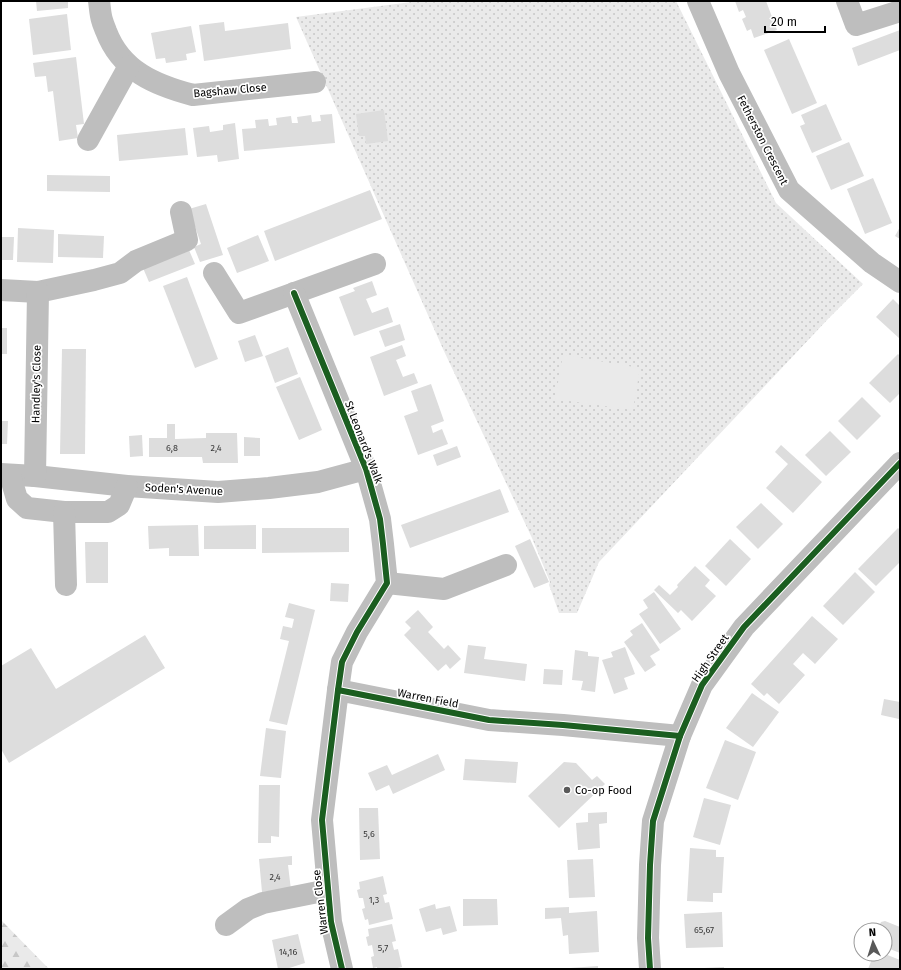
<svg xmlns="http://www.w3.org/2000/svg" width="901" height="970" font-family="'Fira Sans',sans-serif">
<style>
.forest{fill:url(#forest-firs)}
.park{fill:url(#park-dots)}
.pitch{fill:#eaeaea}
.building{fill:#ddd}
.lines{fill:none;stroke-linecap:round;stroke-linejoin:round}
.minor{stroke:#bebebe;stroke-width:22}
.cycleway-casing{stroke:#fff;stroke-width:8}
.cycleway{stroke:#1b5e20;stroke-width:6}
.poi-dot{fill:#595959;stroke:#fff;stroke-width:1.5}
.labels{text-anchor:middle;stroke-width:3.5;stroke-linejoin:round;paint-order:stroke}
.number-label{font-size:9px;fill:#373737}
.street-label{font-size:11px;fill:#000;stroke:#fff}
.poi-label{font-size:11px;fill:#000;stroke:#fff;text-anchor:start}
</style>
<defs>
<pattern id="forest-firs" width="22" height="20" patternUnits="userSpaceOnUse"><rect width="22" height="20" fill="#eaeaea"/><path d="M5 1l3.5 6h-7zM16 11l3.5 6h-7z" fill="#c7c7c7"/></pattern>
<pattern id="park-dots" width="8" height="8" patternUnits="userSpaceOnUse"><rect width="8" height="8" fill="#eaeaea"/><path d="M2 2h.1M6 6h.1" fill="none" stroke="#c7c7c7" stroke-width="1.8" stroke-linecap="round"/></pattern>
</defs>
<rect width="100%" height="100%" fill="#fff"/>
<path class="forest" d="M1 920 49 969H1Z"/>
<path class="park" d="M419 1H676L776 203 863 284 828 319 599 562 577 613H559L549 585 550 582 532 538 443 349 296 17Z"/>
<path class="pitch" d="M563 355 640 368 633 410 555 399Z"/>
<g class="building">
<path d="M36 1H68V8L37 11Z"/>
<path d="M735 1H766L777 30 754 38 751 29 747 31 742 19 746 17 743 10 739 12Z"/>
<path d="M67 14 71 50 33 55 29 19Z"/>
<path d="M224 22 225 31 288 23 291 49 204 61 199 25Z"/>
<path d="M191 26 196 52 186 54 187 60 166 63 165 58 156 59 151 33Z"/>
<path d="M900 30V50L858 66 852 48Z"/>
<path d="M789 39 817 103 792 114 764 50Z"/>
<path d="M76 57 84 124 76 125 78 138 59 141 53 91 48 92 46 76 35 77 33 63Z"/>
<path d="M826 104 842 140 812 153 800 126 805 124 801 115Z"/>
<path d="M384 110 388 141 366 144 365 136H359L356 114Z"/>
<path d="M332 114 335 143 244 151 242 129 256 128 255 120 268 119 269 126 277 125 276 118 291 116 292 123H298L297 117 311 115 312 122 321 121 320 115Z"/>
<path d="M235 123 239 159 218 162 217 155 197 157 193 128 209 126 210 132 223 130V125Z"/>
<path d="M185 128 188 155 119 161 117 135Z"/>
<path d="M849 142 864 176 831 190 816 156Z"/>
<path d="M47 175 110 176V192L47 191Z"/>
<path d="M873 178 892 223 865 234 847 189Z"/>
<path d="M370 190 382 219 275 261 264 231Z"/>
<path d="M206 204 223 255 200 262 194 247 201 244 189 209Z"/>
<path d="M900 227V239L895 236Z"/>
<path d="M18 228 54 230 53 263 17 262Z"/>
<path d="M58 234 104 236 103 258 58 257Z"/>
<path d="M258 235 269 261 237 273 227 248Z"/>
<path d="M1 237H14L13 260H1Z"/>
<path d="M189 250 195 264 149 282 143 268Z"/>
<path d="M187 277 218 359 195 368 163 286Z"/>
<path d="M372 281 377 295 366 299 372 313 388 307 393 322 354 336 339 297 355 291 353 288Z"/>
<path d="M893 299 900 306V339L876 317Z"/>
<path d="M400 324 405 340 385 347 379 331Z"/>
<rect x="1" y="328" width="6" height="26"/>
<path d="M255 335 263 356 245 362 238 341Z"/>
<path d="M402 345 406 356 396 360 403 377 414 373 418 383 384 396 370 357Z"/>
<path d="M288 347 298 374 275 383 265 356Z"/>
<path d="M62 349H86L85 454H60Z"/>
<path d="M898 354 900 356V393L890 403 869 383Z"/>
<path d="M300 377 322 430 299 440 276 387Z"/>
<path d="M431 384 444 421 431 426 433 433 442 429 448 444 418 455 404 416 418 411 411 391Z"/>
<path d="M862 397 881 416 857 440 838 421Z"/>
<path d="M1 421H8L7 444H1Z"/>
<path d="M167 424H175V439L206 438V433H237L238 463H203L202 457H149V438H167Z"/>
<path d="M830 431 851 452 826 476 805 455Z"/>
<path d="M142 435 143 456 130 457 129 436Z"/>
<path d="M244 437 260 438V456H244Z"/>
<path d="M781 445 822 482 793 513 766 488 788 464 775 452Z"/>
<path d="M457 446 461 457 437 466 433 455Z"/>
<path d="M500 489 509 512 410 548 401 525Z"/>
<path d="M761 503 783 524 758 549 736 527Z"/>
<path d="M198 525 199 556H169V548L149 549 148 526Z"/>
<path d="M256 525V549H204V526Z"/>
<path d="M262 528H349V552L262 553Z"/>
<path d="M898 528 900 530V562L876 586 858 569Z"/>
<path d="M530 539 549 582 534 588 515 546Z"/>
<path d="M730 539 751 559 726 586 705 566Z"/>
<path d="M85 542H108V583H86Z"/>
<path d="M695 566 710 580 705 586 716 596 692 621 681 610 678 613 654 590 659 585 670 595 678 587 677 585Z"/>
<path d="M855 572 875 592 843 625 823 606Z"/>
<path d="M331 583 349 584 348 602 330 601Z"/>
<path d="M654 592 681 629 660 644 639 614 648 608 643 600Z"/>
<path d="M289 603 315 610 287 725 269 721 289 641 280 639 283 626 292 628 294 619 285 617Z"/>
<path d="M418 610 433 627 428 632 444 649 448 645 461 659 450 669 446 664 438 671 404 635 411 628 405 622Z"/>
<path d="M812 616 838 639 815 664 803 653 793 664 805 675 779 704 767 693 764 696 751 684Z"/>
<path d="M642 623 660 650 650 656 656 665 645 672 624 642 633 635 630 631Z"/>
<path d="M145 635 165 668 9 763 1 749V666L31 648 56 689Z"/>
<path d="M468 645 486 647 484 659 527 664 525 681 464 673Z"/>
<path d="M625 647 635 674 624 678 628 689 614 694 602 660 613 657 611 652Z"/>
<path d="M575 650 588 652V656L599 657 595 692 581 690 583 681 572 680Z"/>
<path d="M544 669 563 670 562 685 543 684Z"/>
<path d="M752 693 779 712 753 747 726 728Z"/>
<path d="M884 699 900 702V713L899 719 881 715Z"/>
<path d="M266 728 286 731 281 778 260 776Z"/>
<path d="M725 740 756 752 738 800 706 788Z"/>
<path d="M438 754 445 770 393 794 389 785 376 791 368 773 387 765 392 775Z"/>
<path d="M465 759 518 762 516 783 463 780Z"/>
<path d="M564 762 576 763 592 780 597 776 605 784 559 828 528 796Z"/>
<path d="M259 785H280L279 837 271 836V843H258Z"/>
<path d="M704 798 731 805 720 845 693 837Z"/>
<path d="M359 808H378L380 859 360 860Z"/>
<path d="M607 812V823L599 824 600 848 578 850 576 823 588 822V813Z"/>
<path d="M690 848 716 850V857H724L722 893H713V902L687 901Z"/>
<path d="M292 856V865H288L291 890 262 892 259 859Z"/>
<path d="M593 859 595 897 569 898 567 860Z"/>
<path d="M383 876 387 894 383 895 385 903 389 902 393 919 369 925 368 919 365 920 362 909 365 908 363 898H359L357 890 360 889 359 882Z"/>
<path d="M463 899H497L498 925 463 926Z"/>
<path d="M435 904 436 909 450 906 457 931 443 935 441 928 426 932 419 909Z"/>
<path d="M569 907V913L597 911 599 952 569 954 568 935 563 936 561 918 545 919V908Z"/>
<path d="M722 912 723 947 686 948 684 914Z"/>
<path d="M885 921 900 927V953L885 947V943L889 934 885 932V930H880L878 928 881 922Z"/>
<path d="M392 924 396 941 392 942 394 950 398 949 402 967 393 969H377V967L373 968 371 957 374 956 372 945 368 946 366 937 369 936 368 929Z"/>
<path d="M298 934 305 963 286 969H278L272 940Z"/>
<path d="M874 954H885L900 960V969H868Z"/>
<path d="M598 966V969H570V968Z"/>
<path d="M724 967V969H704V968Z"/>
</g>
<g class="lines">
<g class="minor">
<path d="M99 1C100 7 100 14 102 20 103 24 105 28 106 31 121 71 155 85 193 95L315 82"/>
<path d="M698 1 729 73 789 190 872 263 900 282"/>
<path d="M847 1 856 25 900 11"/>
<path d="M88 140 129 66"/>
<path d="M214 273 239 313 375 264"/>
<path d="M1 290 38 292 94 280 120 273 136 261 187 240 181 212"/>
<path d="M294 293 366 469 380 519 383 544 387 583 357 632 342 662 338 690"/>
<path d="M1 474 35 476 127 486 218 492 269 488 318 482 366 469"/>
<path d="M10 475 17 499 27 508 64 512H108L119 505 127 486"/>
<path d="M35 476 38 292"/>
<path d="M64 512 66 585"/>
<path d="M387 583 444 589 506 565"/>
<path d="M226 925 248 909 263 903 328 890"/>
<path d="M342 969 331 922 322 820 338 690 489 720 563 725 680 736"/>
<path d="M650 969 648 938 650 865 653 821 680 736 702 685 744 627 900 463"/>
</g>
<g class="cycleway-casing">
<g id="cycleway">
<path d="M294 293 366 469 380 519 383 544 387 583 357 632 342 662 338 690"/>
<path d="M342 969 331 922 322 820 338 690 489 720 563 725 680 736"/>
<path d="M650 969 648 938 650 865 653 821 680 736 702 685 744 627 900 463"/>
</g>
</g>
<use href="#cycleway" class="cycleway"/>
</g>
<circle class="poi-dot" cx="567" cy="790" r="4"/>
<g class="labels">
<g class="number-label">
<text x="172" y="451">6,8</text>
<text x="216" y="451">2,4</text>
<text x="369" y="837">5,6</text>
<text x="275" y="880">2,4</text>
<text x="374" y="903">1,3</text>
<text x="704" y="933">65,67</text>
<text x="383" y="951">5,7</text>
<text x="288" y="955">14,16</text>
</g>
<g class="street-label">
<text transform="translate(230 90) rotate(-5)" y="4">Bagshaw Close</text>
<text transform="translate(763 140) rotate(63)" y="4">Fetherston Crescent</text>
<text transform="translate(36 384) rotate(-89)" y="4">Handley's Close</text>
<text transform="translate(364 442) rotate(69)" y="4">St Leonard's Walk</text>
<text transform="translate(184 489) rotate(3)" y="4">Soden's Avenue</text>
<text transform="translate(710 658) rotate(-55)" y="4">High Street</text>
<text transform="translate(428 698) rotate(11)" y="4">Warren Field</text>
<text transform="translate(320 902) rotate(-97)" y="4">Warren Close</text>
</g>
<g class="poi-label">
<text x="575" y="794">Co-op Food</text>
</g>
</g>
<rect width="901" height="970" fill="none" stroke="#000000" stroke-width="4"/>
<g transform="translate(873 942) rotate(356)"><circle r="19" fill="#ffffff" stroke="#999999"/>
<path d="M0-3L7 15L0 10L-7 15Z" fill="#595959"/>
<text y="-6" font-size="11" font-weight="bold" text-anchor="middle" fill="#000000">N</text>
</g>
<path d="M765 26v6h60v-6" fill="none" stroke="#000000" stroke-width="2"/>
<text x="771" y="26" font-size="12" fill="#000000" stroke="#ffffff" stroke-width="3" paint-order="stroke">20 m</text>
</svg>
